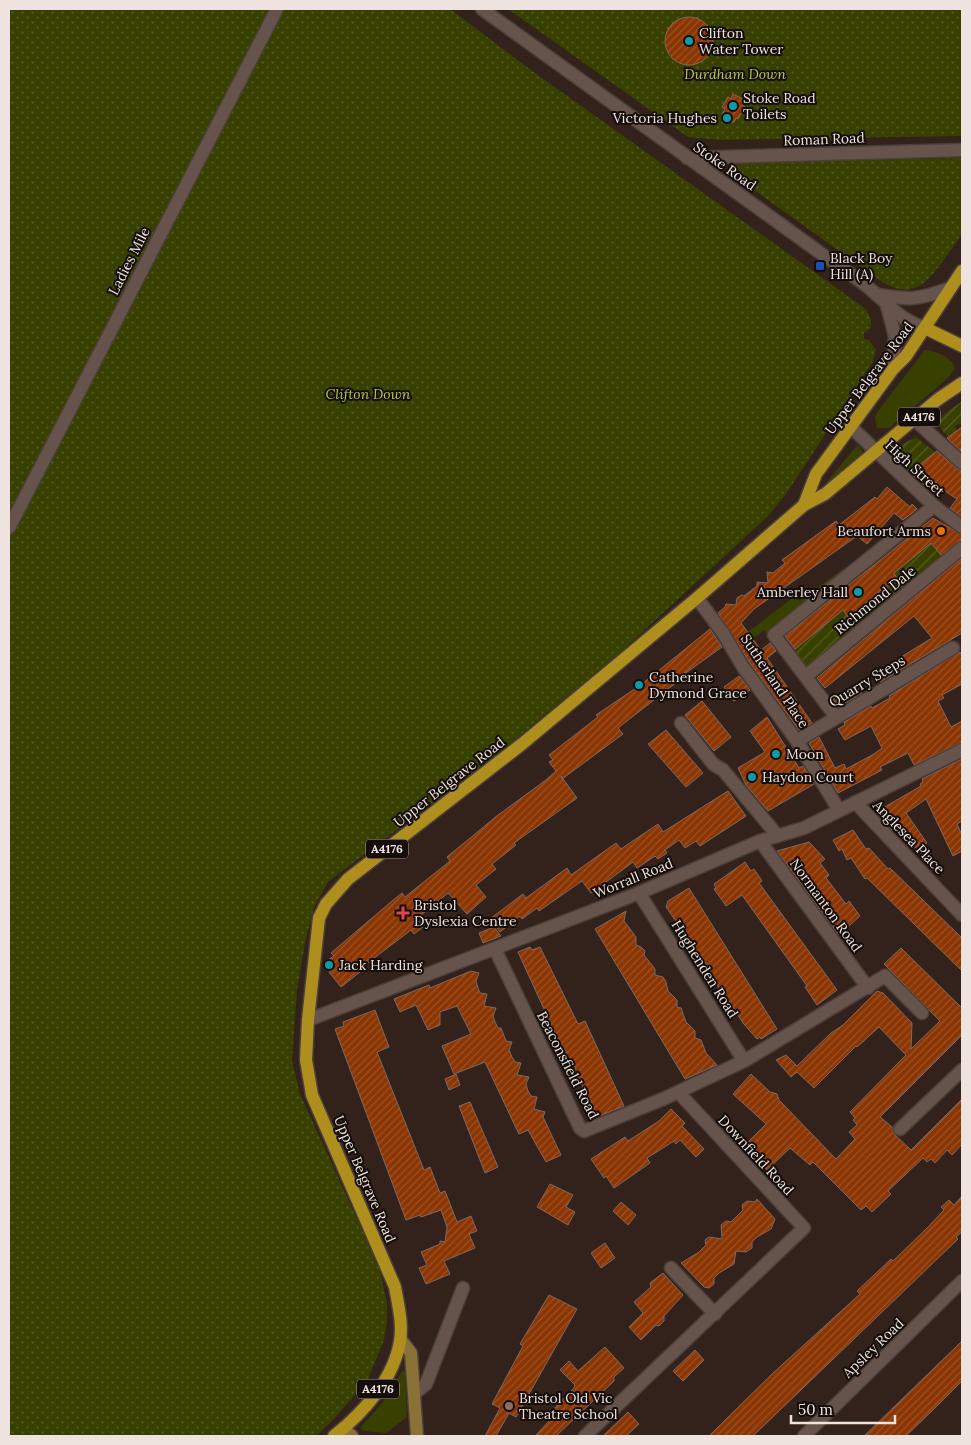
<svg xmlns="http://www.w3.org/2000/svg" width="971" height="1445" font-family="Lora,serif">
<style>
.grass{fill:#384000}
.park{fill:url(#park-dots)}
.garden{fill:url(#garden-furrows)}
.building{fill:url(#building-hatch);stroke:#7d6962}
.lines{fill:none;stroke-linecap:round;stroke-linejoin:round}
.street-casing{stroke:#4c3f3a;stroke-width:15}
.secondary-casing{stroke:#4c3f3a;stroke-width:15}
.primary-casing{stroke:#4c3f3a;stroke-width:15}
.street{stroke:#66544c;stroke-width:12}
.secondary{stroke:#8a7135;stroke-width:12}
.primary{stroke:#ae8f1e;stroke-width:12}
.culture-dot{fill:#0f9aa8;stroke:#140d0a;stroke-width:2}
.transit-dot{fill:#1a4fb4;stroke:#140d0a;stroke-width:2}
.food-dot{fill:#e8710a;stroke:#140d0a;stroke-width:2}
.health-dot{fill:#e0444e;stroke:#140d0a;stroke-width:2}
.education-dot{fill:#8d6e63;stroke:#140d0a;stroke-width:2}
.labels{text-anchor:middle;stroke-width:4;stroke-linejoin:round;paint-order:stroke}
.shield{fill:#140d0a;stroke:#ada39e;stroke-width:1}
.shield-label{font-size:12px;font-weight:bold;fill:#eee3de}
.poi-label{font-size:14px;fill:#eee3de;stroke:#140d0a;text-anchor:start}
.park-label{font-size:14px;font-style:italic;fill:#b5cb44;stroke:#140d0a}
.street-label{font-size:14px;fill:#eee3de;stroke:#140d0a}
</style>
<defs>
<pattern id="park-dots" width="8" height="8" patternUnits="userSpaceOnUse" patternTransform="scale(1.25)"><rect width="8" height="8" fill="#384000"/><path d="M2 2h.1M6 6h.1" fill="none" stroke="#555b25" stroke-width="1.8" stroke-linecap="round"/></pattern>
<pattern id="garden-furrows" width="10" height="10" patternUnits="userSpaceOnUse" patternTransform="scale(1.25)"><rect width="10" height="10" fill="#384000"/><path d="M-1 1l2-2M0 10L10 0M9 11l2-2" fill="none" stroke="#555b25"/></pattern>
<pattern id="building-hatch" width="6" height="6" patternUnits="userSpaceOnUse" patternTransform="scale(1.25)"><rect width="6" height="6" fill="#8b3502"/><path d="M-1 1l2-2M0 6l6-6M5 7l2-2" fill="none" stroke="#9c5226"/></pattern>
</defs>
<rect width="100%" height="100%" fill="#32221b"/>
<g class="grass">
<path d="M925 350C936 351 951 357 955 368L948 378 889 428H877L875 417 878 411Z"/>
<path d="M857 445 862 450V455L827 485 826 483Z"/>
<path d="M846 567 849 571 767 634 764 630 753 639 748 632 795 596 799 601Z"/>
<path d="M403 1370 405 1373 407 1417 386 1433 363 1431 360 1428 382 1403Z"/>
</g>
<g class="park">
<path d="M9 9H450L535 73 866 309 871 319V328L864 333V339L869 340 876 350 872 363 786 494 768 516 623 650 507 746 328 882 314 907 305 943 297 990 292 1061 300 1094 379 1267 387 1303V1322L384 1340 368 1379 335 1418 316 1436H9Z"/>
<path d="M508 9H962V136L721 140 688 137Z"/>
<path d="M962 158C962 179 966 211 962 231 961 238 952 247 948 254 930 279 915 303 881 281L729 172V166L733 162Z"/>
</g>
<g class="garden">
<path d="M962 401V423L956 425V431L948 437C929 418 947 413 962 401Z"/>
<path d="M916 437 935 452 907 474 892 459V456L903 444Z"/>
<path d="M937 538 938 551 943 557 805 668 792 651 843 610 848 617 897 578 894 573Z"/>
</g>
<g class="building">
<circle cx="689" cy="41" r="24"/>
<path d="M733 94 745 100 742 105 745 107 738 119 736 118 734 122 722 115 725 109 722 107 728 97 731 99Z"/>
<path d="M962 427V452L947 438Z"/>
<path d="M937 451 957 469 962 471V517L950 508 957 499 928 480 924 485 910 472Z"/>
<path d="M887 487 910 507 912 504 917 509 903 520 894 513 867 544 857 536 754 609 741 623 761 650 770 643 776 651 767 658 812 723 799 730 752 666 718 613 725 607 726 604 736 605 737 598 742 595 744 596 757 586V582L768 583 767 572 773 573 785 563 782 560 836 521 839 525 875 497 877 499Z"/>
<path d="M933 518 962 535V540L941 555 931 543 894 573 897 578 848 617 843 610 795 649 785 636Z"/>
<path d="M962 558V633L880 682 875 673 932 638 914 616 825 688 817 678Z"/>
<path d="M710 629 722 647 676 680 677 682 618 728 623 734 562 779 561 776 577 798 514 843 516 845 492 864 496 869 476 885 486 897 467 914 448 893 420 916 421 917 418 920 423 927 414 934 411 930 361 968 360 972 341 987 329 972 333 969 326 961 334 956 331 953 392 901 402 893 405 897 450 861 447 857 498 815 546 780 556 771 549 762 553 760 549 755 598 717 596 715 642 684Z"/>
<path d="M960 652 962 656V684L942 695 944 698 938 701 951 727 962 721V742L914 765 908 753 880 767 882 770 838 793 809 743 819 737 835 768 844 764 846 769 874 754 882 748 871 726 845 740 838 729 845 725 844 722 871 706 872 708 890 698 889 696Z"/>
<path d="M739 676 750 690 734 701 724 687Z"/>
<path d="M857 685 862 693 838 707 833 699Z"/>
<path d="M702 701 731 737 714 751 685 715Z"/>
<path d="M767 717 799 768 803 766 814 784 768 811 746 785 738 768 765 752 750 731Z"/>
<path d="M666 730 703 773 686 787 648 744Z"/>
<path d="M962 759V821L957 824 962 835V851L953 856 926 799 906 813 927 843 916 850 899 825 892 830 876 812 921 786 920 784 923 782 922 779Z"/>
<path d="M728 791 746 816 700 846 696 841 685 848 679 840 665 850 667 853 658 859 655 856 637 868 633 862 591 893 582 881 539 911 537 908 522 919 520 916 500 932 490 919 523 894 526 898 567 868 571 875 616 843 621 849 658 824 663 832Z"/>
<path d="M853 830 866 849 869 848 888 869 890 868 962 938V971L867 878 865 879 851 858 847 860 842 849 839 851 833 840Z"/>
<path d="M809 842 825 859 820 863 829 875 826 878 846 904 849 901 860 916 839 935 777 851Z"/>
<path d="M745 862 751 871 754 869 762 881 759 883 837 990 817 1005 805 987 807 986 742 895 726 906 714 889 716 888 714 884Z"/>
<path d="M689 888 777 1029 761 1039 760 1037 757 1039 743 1023 729 1001 725 1000 705 962H702L693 946H689L686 941 687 937 666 907 668 901Z"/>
<path d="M626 911 624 921 636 937V945L641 947 645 951 644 955 655 969V975L663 977 666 982 668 991 677 1000V1007L681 1008 686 1022 695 1031V1038L701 1040 706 1053 717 1065 685 1079 595 929Z"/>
<path d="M494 927 501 936 483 943 479 933Z"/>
<path d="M530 947 532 950 540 947 578 1024 585 1021 624 1106 597 1117 592 1112 590 1108 592 1101 584 1097 582 1084 574 1074 576 1068 566 1059V1051L560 1044 518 952Z"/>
<path d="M901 948 962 1008V1035L880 1117 892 1127 894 1134 911 1150 962 1099V1144L952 1155 947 1150 935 1163 931 1159 927 1162 923 1158 888 1191 891 1194 872 1212 866 1206 861 1210 813 1162 810 1165 790 1148 767 1170 744 1146 766 1124 733 1094 751 1074 770 1092 777 1094 779 1100 836 1159 855 1139 849 1132 857 1125 853 1120 855 1118 850 1112 906 1055 879 1027 857 1047 856 1046 814 1088 797 1072 791 1077 776 1060 786 1055 797 1066 831 1033 843 1025 877 991 883 993 912 1023 911 1049 940 1021 884 964Z"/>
<path d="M471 971 479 973 476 981 478 988 480 993 487 994 484 1006 496 1008 493 1016 495 1022 498 1028H501L506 1041 512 1042 509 1050 512 1057 515 1062 521 1063 517 1075 529 1077 526 1084 528 1091 531 1096 537 1097 534 1109 545 1112 543 1117 561 1155 546 1162 528 1130 519 1134 517 1130 485 1062 454 1074 442 1046 471 1034 457 1006 440 1012V1025L428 1030 416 1005 400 1012 394 999 429 985 430 988Z"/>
<path d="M375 1010 389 1047 377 1052 424 1170 430 1167 440 1193 445 1191 457 1222 471 1216 477 1231 469 1234 475 1248 444 1261 450 1274 426 1284 419 1268 427 1265 421 1252 440 1244V1241L445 1242 447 1227 441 1210 421 1217 420 1215 406 1220 335 1029 344 1026 343 1022Z"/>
<path d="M456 1074 460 1085 449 1090 445 1079Z"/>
<path d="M470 1102 498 1167 485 1173 459 1106Z"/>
<path d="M671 1109 685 1123 682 1126 704 1149 696 1157 680 1140 676 1144 674 1141 647 1158 650 1163 614 1188 606 1176 604 1178 591 1159 625 1137 628 1141 659 1121Z"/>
<path d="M550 1184 573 1195 566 1207 575 1212 568 1225 537 1207Z"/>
<path d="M962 1196V1232L956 1237 958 1239 753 1436H709L772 1374 860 1294 857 1291 891 1259 893 1261 928 1227 944 1210 941 1207 949 1200 954 1205Z"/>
<path d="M757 1199 775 1219 771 1229 757 1237 752 1242V1248L746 1252 736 1251 734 1264 719 1273 714 1278V1284L709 1288 704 1287 681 1263 699 1252 706 1245 705 1240 709 1237 722 1239 721 1225 726 1221 731 1222 743 1210 742 1205 747 1201 755 1202Z"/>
<path d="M621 1202 636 1215 628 1225 613 1211Z"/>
<path d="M605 1243 615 1258 601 1268 591 1253Z"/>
<path d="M663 1273 683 1295 664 1316V1321L659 1326 656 1325 641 1340 629 1327 643 1313 634 1302 651 1287 650 1283Z"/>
<path d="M549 1295 577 1309 516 1417 509 1413 496 1436H485L500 1408 492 1404 523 1346 520 1344Z"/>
<path d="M962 1341V1381L935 1408 906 1436H864Z"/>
<path d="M605 1347 624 1368 614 1377V1381L556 1436H535L552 1418 549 1414 574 1388 575 1385 560 1370 569 1361 578 1371Z"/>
<path d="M695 1350 704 1360 683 1381 673 1371Z"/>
<path d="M628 1412 639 1424 626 1436H603Z"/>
</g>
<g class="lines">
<g class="street-casing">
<g id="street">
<path d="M482 9 826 257C843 269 862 281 877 295 894 310 903 321 925 328"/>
<path d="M687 158 962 150"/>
<path d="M878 295C910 300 917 300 948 289"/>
<path d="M887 306 895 336 893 369"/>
<path d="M915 420 962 463"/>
<path d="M851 427 934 506 962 527"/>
<path d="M9 528 277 9"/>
<path d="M697 598 723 633 743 667 797 741 839 810"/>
<path d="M806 676 962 548"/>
<path d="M836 717 774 635 934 506"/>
<path d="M681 723 713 764 723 770 777 835"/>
<path d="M797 741 953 648"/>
<path d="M855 802 962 915"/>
<path d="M760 841 868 988"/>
<path d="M639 893 744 1061"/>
<path d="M495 949 580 1128 584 1131 663 1099 744 1061 885 976 922 1013"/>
<path d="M308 1020 639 893 760 841 804 828 962 750"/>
<path d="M900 1129 962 1070"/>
<path d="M671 1268 715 1314"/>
<path d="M415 1393 426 1384 463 1288"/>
<path d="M585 1436 804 1228 678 1092"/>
<path d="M804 1436 962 1281"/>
</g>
</g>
<g class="secondary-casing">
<g id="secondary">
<path d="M401 1340 411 1353 417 1436"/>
<path d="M343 1429 352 1436"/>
</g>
</g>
<g class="primary-casing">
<g id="primary">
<path d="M925 328 962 346"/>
<path d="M804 505 816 474 893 369 906 356 962 271"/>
<path d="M334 1436C363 1413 394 1379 400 1341 403 1324 398 1304 395 1287L312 1095 306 1060 308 1020 319 918 326 904 348 879 522 744 697 598 804 505 825 494 937 400 962 383"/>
</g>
</g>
<use href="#street" class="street"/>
<use href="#secondary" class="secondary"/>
<use href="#primary" class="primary"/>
</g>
<g class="culture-dot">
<circle cx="689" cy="41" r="5"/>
<circle cx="733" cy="106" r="5"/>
<circle cx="727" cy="118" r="5"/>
<circle cx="858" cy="592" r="5"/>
<circle cx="639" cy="685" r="5"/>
<circle cx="776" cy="754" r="5"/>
<circle cx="752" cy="777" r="5"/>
<circle cx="329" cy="965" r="5"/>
</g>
<rect class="transit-dot" x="815" y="261" width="10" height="10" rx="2.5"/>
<circle class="food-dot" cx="941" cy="531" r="5"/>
<path class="health-dot" d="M400.5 905.5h5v5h5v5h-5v5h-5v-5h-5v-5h5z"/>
<circle class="education-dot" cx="509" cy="1406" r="5"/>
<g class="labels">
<g class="shield">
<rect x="898" y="407.5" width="42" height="19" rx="4"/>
<rect x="366" y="839.5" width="42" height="19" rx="4"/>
<rect x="357" y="1379.5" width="42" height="19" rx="4"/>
</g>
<g class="shield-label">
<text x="919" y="421">A4176</text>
<text x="387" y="853">A4176</text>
<text x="378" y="1393">A4176</text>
</g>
<g class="poi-label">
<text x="699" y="38">Clifton<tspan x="699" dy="16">Water Tower</tspan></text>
<text x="743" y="103">Stoke Road<tspan x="743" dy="16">Toilets</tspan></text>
<text x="717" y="123" text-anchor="end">Victoria Hughes</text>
<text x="830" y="263">Black Boy<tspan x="830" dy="16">Hill (A)</tspan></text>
<text x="931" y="536" text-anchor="end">Beaufort Arms</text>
<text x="848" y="597" text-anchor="end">Amberley Hall</text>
<text x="649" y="682">Catherine<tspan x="649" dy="16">Dymond Grace</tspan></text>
<text x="786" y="759">Moon</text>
<text x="762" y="782">Haydon Court</text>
<text x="414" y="910">Bristol<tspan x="414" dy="16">Dyslexia Centre</tspan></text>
<text x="339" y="970">Jack Harding</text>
<text x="519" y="1403">Bristol Old Vic<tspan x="519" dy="16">Theatre School</tspan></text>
</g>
<g class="park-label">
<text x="735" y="79">Durdham Down</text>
<text x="368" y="399">Clifton Down</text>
</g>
<g class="street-label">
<text transform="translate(824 139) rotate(-2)" y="5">Roman Road</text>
<text transform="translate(725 166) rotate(35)" y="5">Stoke Road</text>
<text transform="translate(129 261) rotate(-63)" y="5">Ladies Mile</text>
<text transform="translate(869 378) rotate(-53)" y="5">Upper Belgrave Road</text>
<text transform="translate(915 468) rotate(43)" y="5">High Street</text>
<text transform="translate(875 600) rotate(-39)" y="5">Richmond Dale</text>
<text transform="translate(775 681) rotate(56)" y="5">Sutherland Place</text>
<text transform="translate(867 681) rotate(-31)" y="5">Quarry Steps</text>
<text transform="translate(449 782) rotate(-38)" y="5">Upper Belgrave Road</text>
<text transform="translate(909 837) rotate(46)" y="5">Anglesea Place</text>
<text transform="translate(633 878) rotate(-22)" y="5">Worrall Road</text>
<text transform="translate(826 905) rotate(54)" y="5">Normanton Road</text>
<text transform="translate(705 969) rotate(58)" y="5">Hughenden Road</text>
<text transform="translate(568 1065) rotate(63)" y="5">Beaconsfield Road</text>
<text transform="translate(756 1155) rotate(47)" y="5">Downfield Road</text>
<text transform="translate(365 1179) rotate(67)" y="5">Upper Belgrave Road</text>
<text transform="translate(873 1348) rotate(-44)" y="5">Apsley Road</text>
</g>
</g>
<rect width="971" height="1445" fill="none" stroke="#eee3de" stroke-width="20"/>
<path d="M791 1415v8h104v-8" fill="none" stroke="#eee3de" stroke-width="2.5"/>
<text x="798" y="1415" font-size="15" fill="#eee3de" stroke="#140d0a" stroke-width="4" paint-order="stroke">50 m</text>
</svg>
